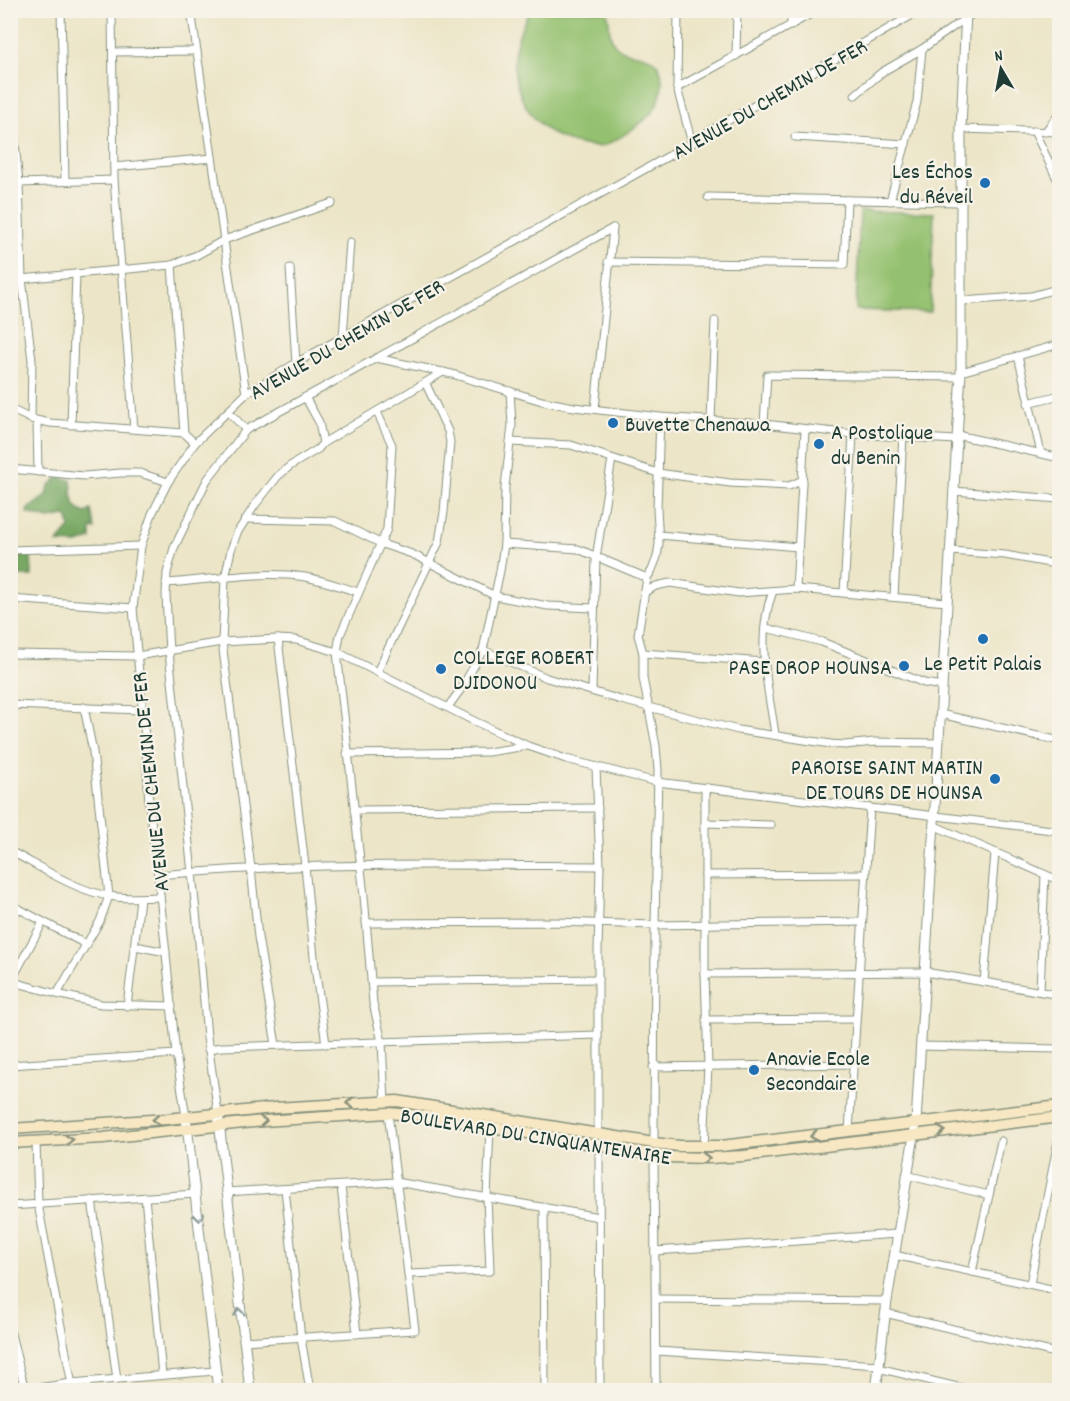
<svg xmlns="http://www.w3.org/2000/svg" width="1070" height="1401" font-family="Dekko,sans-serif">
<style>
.green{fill:#94c170;stroke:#5a7f52;stroke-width:1.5}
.forest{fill:#77a762;stroke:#4b724b;stroke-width:1.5}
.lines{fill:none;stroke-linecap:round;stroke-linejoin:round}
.minor-casing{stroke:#86917e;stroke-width:9}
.tertiary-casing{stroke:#86917e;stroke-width:11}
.secondary-casing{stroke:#86917e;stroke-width:13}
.minor{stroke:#fff;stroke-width:7}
.tertiary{stroke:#fff;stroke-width:9}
.secondary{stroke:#f7e8c3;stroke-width:10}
.oneway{stroke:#8b927c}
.oneway2{stroke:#8f9e9a}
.poi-dot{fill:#1f6fb2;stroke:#f7f3e8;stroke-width:2}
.labels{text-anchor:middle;stroke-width:4.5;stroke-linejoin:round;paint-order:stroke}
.street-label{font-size:22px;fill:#1f3d34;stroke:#f7f3e8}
.poi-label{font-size:22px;fill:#1f3d34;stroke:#f7f3e8;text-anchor:start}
</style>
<rect width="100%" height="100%" fill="#f7f3e8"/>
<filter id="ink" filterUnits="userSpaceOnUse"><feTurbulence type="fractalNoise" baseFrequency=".0167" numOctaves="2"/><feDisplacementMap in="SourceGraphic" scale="12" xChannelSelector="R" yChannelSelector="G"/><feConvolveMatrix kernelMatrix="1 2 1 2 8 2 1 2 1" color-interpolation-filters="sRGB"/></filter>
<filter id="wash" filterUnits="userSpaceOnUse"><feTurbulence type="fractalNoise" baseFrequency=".008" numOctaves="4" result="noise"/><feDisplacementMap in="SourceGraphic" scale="24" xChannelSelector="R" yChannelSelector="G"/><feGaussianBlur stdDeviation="1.35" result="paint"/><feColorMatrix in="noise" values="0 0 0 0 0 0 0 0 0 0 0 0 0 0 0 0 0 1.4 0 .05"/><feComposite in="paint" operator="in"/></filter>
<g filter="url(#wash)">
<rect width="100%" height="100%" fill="#ece5c7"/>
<g class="green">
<path d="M530 11H607C610 20 608 33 613 42 624 62 660 44 662 80 663 101 653 114 637 126 627 133 615 142 602 146 594 148 587 145 579 144 540 136 515 103 514 62 514 45 522 25 530 11Z"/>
<path d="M860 211 934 213 930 312 856 310Z"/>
</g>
<g class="forest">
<path d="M59 477 71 480C73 493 70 509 86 513L91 510 95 529 91 528V539L78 544 57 543 70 528 68 518 65 516 49 519 27 513 28 509 47 495 49 486Z"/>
<path d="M31 555 32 576H11V557Z"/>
</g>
</g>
<g filter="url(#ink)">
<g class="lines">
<g class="minor-casing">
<g id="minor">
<path d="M61 10 65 181"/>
<path d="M112 10 114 180 134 429"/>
<path d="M191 10 246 394"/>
<path d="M678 10 677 88 692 143"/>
<path d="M1054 10 1060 14"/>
<path d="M791 26V10"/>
<path d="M113 52 197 51"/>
<path d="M736 56 737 10"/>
<path d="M677 88 818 10"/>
<path d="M10 93 19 183 22 279 32 360 31 419"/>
<path d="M855 95 882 72 922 49 966 18 980 10"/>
<path d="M961 129 1060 132"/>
<path d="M1034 131 1060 185"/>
<path d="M1045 132 1060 112"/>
<path d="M795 137 906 144"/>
<path d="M114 167 212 158"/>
<path d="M19 183 114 180"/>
<path d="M708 197 960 202"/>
<path d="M890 201 917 102 922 49"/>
<path d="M608 262 844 265 847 200"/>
<path d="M172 265 184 433"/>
<path d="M290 268 296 363"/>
<path d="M10 280 172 265 197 255 224 240 332 203"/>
<path d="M962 301 1031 296 1060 288"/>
<path d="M343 337 350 242"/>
<path d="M1018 356 1041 453"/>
<path d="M376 358 452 374 542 401 574 407 660 417 764 424 853 434 956 440"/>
<path d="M961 372 1060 344"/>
<path d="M1028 403 1060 395"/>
<path d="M10 409 31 419 50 423 184 433 195 443"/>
<path d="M595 409 613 228"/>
<path d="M229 412 246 430"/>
<path d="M377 412 392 445 387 529 340 635 337 652 364 896 373 1003 382 1042 385 1102"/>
<path d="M711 420 715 321"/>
<path d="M37 422 38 472"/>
<path d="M764 424 767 375 960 377"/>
<path d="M71 425 76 274"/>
<path d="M957 435 1060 458"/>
<path d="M510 442 571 445 658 473 730 483 789 486 803 480"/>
<path d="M323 443 443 372"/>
<path d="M10 469 84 476 121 473H140L168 482"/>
<path d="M953 491 1060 499"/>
<path d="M246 519 335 521 382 544 412 554 495 596 548 606 594 608"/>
<path d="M659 535 798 547"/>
<path d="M504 544 578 549 647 578"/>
<path d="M10 550 141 546"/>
<path d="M950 551 1005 555 1060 565"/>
<path d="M166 583C212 580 259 570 305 577 323 580 341 587 358 592"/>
<path d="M796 589 805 430"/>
<path d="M773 591C755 637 768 687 775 734"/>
<path d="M645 592 656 586 670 583 739 593 796 589 947 602"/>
<path d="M844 593 853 434"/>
<path d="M894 596 903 436"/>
<path d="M10 599 133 608"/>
<path d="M766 628 822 642 924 683 942 686"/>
<path d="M278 639 305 866 315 967 326 1044"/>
<path d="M483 650 547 678 621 700 738 730 831 744 845 745 874 742 938 743"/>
<path d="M643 653 764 662"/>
<path d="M10 654 137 656 222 642 278 639 296 640 337 652 474 721 528 746 566 759 657 782 1060 831"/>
<path d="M377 672 439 542 444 512 450 442 448 431 426 384"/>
<path d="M592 690 596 558 612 459"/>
<path d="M10 705 141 710"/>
<path d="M448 707 461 689 483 650 500 571 504 544 505 487 512 425 510 391"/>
<path d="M940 714 1060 741"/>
<path d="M347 754 488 752 527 746"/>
<path d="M596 767 600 866 598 952V1133"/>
<path d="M354 810 598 808"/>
<path d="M705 823 771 825"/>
<path d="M933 825 1060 881"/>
<path d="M10 851C41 867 74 890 109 896 125 899 143 898 160 897"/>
<path d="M158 875C305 862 453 865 600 866"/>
<path d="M705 875 866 874"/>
<path d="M10 904 87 945"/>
<path d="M366 923 556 922 655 925 862 922"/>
<path d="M135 946 166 952"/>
<path d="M705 974 925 972 1060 995"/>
<path d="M10 981 57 994 101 1004 172 1006"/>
<path d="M11 981 43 922"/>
<path d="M372 982 598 979"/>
<path d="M984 982 995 853"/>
<path d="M1040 991 1045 875"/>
<path d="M57 994 100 921 109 896 93 752 84 707"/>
<path d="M127 1006 140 899"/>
<path d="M706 1020 856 1019"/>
<path d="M276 1045 258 937 251 868 222 642 225 578 231 550 237 533 255 505 278 476 290 466 318 449 323 443 319 422 305 397"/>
<path d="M920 1046 1060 1049"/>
<path d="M208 1049 222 1047 598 1035"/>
<path d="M10 1065 176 1054"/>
<path d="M653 1067 853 1064"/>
<path d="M218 1113 207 1037 198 931 169 652 166 595 167 573 174 548 207 480 246 430 613 228"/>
<path d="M186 1117 176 1054 158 875 149 804 146 749 133 608 141 546 152 514 168 482 195 443 246 394 296 363 692 143 701 136 921 10"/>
<path d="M849 1131 870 808"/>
<path d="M36 1142 38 1204 73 1390"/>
<path d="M654 1143 655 925 658 770 656 746 643 678V653L638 635 647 578 652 570 657 557 659 544 657 508 660 417"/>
<path d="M599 1145 600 1390"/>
<path d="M704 1146 708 1066 705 974V787"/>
<path d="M654 1155 656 1390"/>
<path d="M906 1175 989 1195"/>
<path d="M341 1186 357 1334"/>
<path d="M285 1189 301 1338 310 1390"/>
<path d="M226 1192 396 1182 599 1217"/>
<path d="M145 1197 162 1375"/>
<path d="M92 1200 117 1379"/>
<path d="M10 1206 196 1194"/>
<path d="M544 1207 545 1390"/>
<path d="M655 1251 897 1234"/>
<path d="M894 1255 1060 1291"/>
<path d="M972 1272 1001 1141"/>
<path d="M408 1274 490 1271 487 1197 490 1127"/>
<path d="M1030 1284 1060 1131"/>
<path d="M656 1299 887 1301"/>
<path d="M885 1313 1060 1354"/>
<path d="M10 1330 25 1390"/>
<path d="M243 1341 415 1330 388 1113"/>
<path d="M656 1351 879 1365"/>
<path d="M878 1368 970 1390"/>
<path d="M10 1389 25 1390 71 1383 215 1371"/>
</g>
</g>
<g class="tertiary-casing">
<g id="tertiary">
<path d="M218 1113 250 1390"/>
<path d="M186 1117 218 1390"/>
<path d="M876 1390 887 1301 916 1123 961 372V129L966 10"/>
</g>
</g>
<g class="secondary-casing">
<g id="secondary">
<path d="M10 1129 167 1119 274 1108 397 1101 654 1143 679 1146H721L1060 1106"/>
<path d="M10 1143 103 1138 263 1121 388 1113 435 1117 668 1157 709 1158 744 1156 1060 1117"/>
</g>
</g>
<use href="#minor" class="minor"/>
<use href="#tertiary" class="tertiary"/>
<use href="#secondary" class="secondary"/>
</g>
<defs><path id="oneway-chevron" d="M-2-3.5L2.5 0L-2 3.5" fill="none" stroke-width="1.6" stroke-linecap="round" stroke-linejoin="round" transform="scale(1.5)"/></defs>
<g class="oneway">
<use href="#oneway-chevron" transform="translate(350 1103) rotate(177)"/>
<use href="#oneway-chevron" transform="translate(156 1120) rotate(176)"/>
<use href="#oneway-chevron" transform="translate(263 1121) rotate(-5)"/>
<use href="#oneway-chevron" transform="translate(941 1131) rotate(-7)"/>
<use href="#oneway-chevron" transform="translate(814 1136) rotate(173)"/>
<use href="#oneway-chevron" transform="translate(69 1140) rotate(-3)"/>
<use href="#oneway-chevron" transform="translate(706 1158)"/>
</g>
<g class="oneway2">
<use href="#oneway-chevron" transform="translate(199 1217) rotate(84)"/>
<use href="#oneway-chevron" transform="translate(239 1312) rotate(-96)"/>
</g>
</g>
<g class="poi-dot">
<circle cx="985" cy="183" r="6"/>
<circle cx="613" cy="423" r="6"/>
<circle cx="819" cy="444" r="6"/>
<circle cx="983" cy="639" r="6"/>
<circle cx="904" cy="666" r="6"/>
<circle cx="441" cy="669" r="6"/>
<circle cx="995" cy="779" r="6"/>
<circle cx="754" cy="1070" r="6"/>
</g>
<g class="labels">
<g class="street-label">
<text transform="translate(769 98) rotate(-30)" y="8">AVENUE DU CHEMIN DE FER</text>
<text transform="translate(346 338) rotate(-30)" y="8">AVENUE DU CHEMIN DE FER</text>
<text transform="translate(149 782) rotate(-96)" y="8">AVENUE DU CHEMIN DE FER</text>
<text transform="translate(536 1135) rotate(9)" y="8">BOULEVARD DU CINQUANTENAIRE</text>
</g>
<g class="poi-label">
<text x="973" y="178" text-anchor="end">Les Échos<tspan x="973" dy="25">du Réveil</tspan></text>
<text x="625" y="431">Buvette Chenawa</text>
<text x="831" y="439">A Postolique<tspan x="831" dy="25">du Benin</tspan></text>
<text x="453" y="664">COLLEGE ROBERT<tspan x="453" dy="25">DJIDONOU</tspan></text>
<text x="983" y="670" text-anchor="middle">Le Petit Palais</text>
<text x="892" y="674" text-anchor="end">PASE DROP HOUNSA</text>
<text x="983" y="774" text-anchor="end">PAROISE SAINT MARTIN<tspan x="983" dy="25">DE TOURS DE HOUNSA</tspan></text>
<text x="766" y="1065">Anavie Ecole<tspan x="766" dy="25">Secondaire</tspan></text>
</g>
</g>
<rect width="1070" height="1401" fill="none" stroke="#f7f3e8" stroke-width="36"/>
<g transform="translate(1001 69) rotate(350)" stroke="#f7f3e8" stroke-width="4.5" paint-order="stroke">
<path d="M0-4.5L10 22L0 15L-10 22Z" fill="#1f3d34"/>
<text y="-9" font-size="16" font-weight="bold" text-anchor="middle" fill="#1f3d34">N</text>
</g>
</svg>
